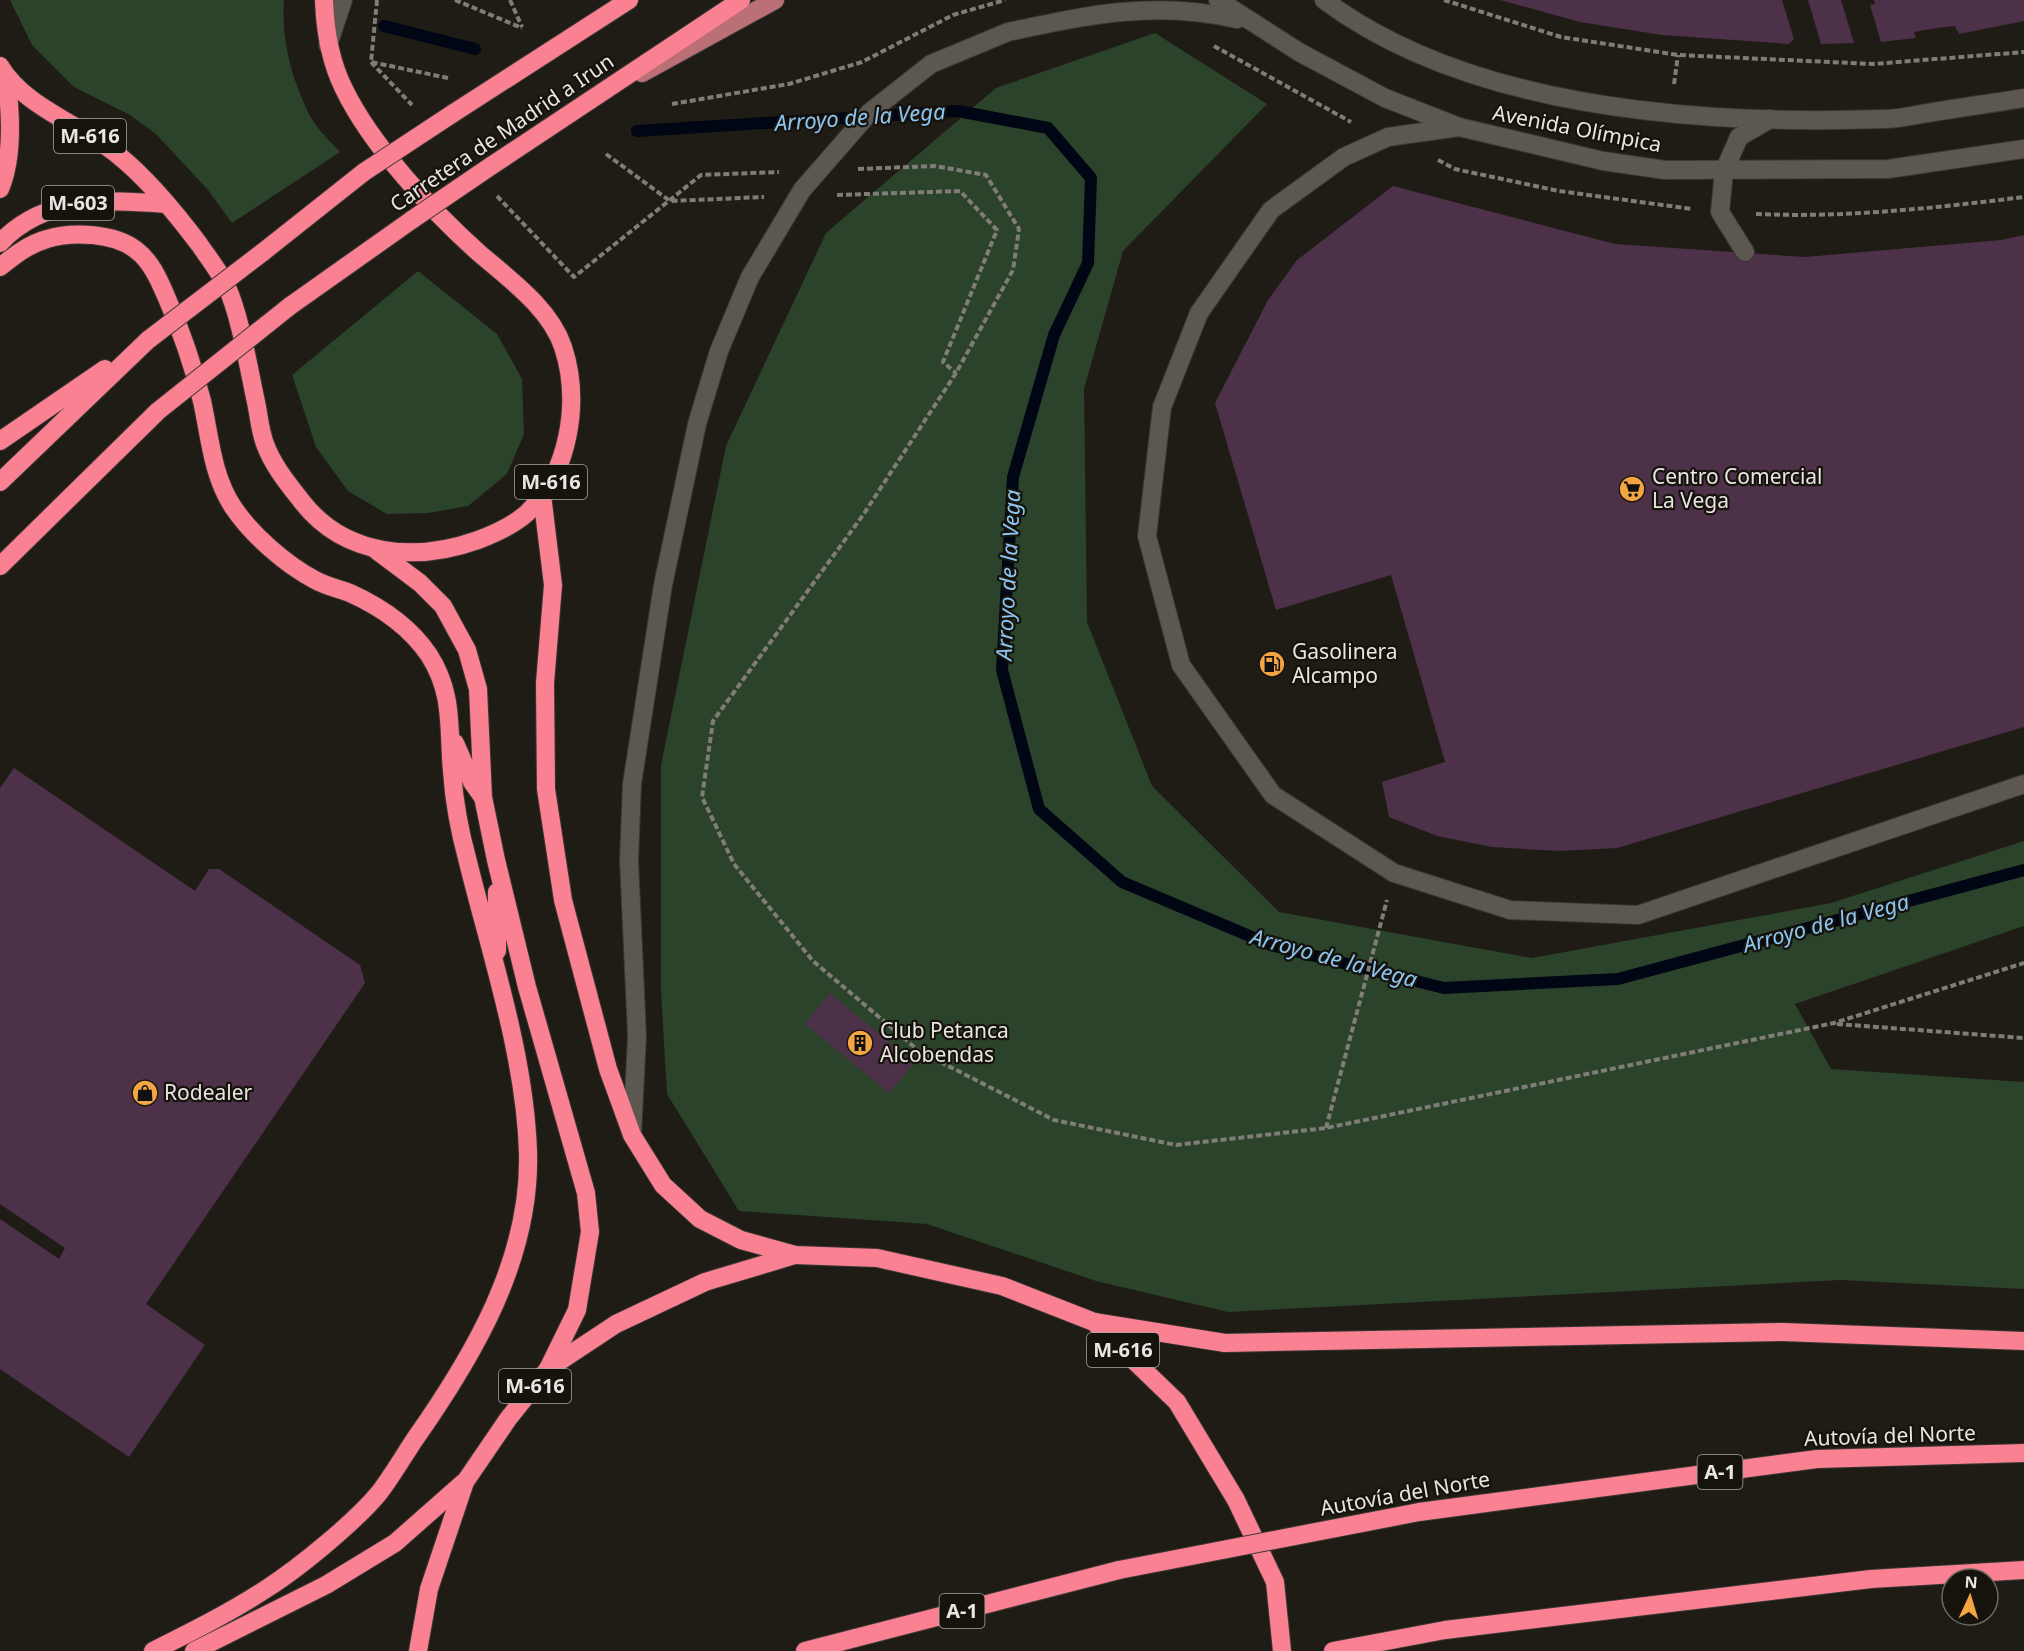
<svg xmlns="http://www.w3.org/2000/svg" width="2024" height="1651" font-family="'Noto Sans',sans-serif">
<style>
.green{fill:#2b432b}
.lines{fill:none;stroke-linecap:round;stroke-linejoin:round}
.stream{stroke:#000614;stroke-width:12}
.building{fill:#4d3149}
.minor-casing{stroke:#3a3734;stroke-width:20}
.major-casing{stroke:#3a3734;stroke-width:20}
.highway-casing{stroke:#3a3734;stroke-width:20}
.path{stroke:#807c77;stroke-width:4;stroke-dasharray:6 3;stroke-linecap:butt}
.minor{stroke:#5c5750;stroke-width:18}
.major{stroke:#bb7077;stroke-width:18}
.highway{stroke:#fa8191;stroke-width:18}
.minor-bridge-casing{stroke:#3a3734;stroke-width:20;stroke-linecap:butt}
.highway-bridge-casing{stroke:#3a3734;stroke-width:20;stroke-linecap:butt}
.minor-bridge{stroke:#5c5750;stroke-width:18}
.highway-bridge{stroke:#fa8191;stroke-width:18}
.labels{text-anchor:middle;stroke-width:4.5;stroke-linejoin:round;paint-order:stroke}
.shield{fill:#16120c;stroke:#aaa6a2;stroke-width:1.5}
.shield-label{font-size:20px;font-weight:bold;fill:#e9e6e2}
.street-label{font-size:21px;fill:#e9e6e2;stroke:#16120c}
.poi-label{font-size:21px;fill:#e9e6e2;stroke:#16120c;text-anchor:start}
.water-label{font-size:22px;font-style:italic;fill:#8dc5f1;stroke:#16120c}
</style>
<rect width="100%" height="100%" fill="#1f1b15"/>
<g class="green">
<path d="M10 0H284C281 41 292 80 310 116 317 129 330 141 340 152L232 223 208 190 156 134 130 115 74 87 32 45Z"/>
<path d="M1155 33 1267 104 1123 251 1084 389 1087 622 1152 786 1279 912 1532 958 1831 903 2024 841V926L1795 1004 1831 1069 2024 1082V1289L1840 1280 1228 1312 1096 1281 927 1224 739 1211 667 1094 661 991V765L726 446 826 233 996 88Z"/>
<path d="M418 271 497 334 522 379 524 434 507 474 468 506 428 513 387 514 348 491 316 447 292 375Z"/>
</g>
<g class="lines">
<g class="stream">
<path d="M384 26 475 49"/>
<path d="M637 131 958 111 1048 128 1091 178 1088 263 1054 335 1013 477 1002 670 1039 809 1122 882 1271 945 1444 988 1618 979 2024 870"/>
</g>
</g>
<g class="building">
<path d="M1500 0H1782L1794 39 1789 44 1662 35 1580 22Z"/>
<path d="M1808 0H1841L1854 43 1821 44Z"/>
<path d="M1874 0H2024V21L1959 34 1955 26 1936 28 1914 32 1916 38 1881 42 1870 5 1875 4Z"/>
<path d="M1393 186 1615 244 1805 257 2001 240 2024 235V727L1617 848 1559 851 1492 847 1437 836 1389 817 1382 782 1445 762 1391 575 1276 610 1215 403 1268 300 1297 260Z"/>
<path d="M14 768 195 891 209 869H219L360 965 365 983 146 1304 205 1345 129 1457 0 1369V1219L59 1259 65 1248 0 1204V788Z"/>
<path d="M830 993 914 1063 889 1093 805 1024Z"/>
</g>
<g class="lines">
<g class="minor-casing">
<g id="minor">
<path d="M1218 0 1299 52 1385 98 1459 127 1603 161 1665 170 1888 169 2024 149"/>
<path d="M1324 0C1473 111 1704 125 1884 119 1901 119 1918 114 1934 112 1964 107 1994 103 2024 98"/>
<path d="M1008 32C1088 15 1155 0 1237 19"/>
<path d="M328 45 343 0"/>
<path d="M1459 127 1388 137 1344 157 1271 210 1199 313 1162 407 1147 536 1181 665 1273 795 1394 873 1510 910 1638 915 2024 784"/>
<path d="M1745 252 1720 212 1724 171 1739 137 1770 119"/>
<path d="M632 1135 637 1036 629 860 632 784 663 585 697 424 719 351 750 277"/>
</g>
</g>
<g class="major-casing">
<path id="major" d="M642 73 775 0"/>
</g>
<g class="highway-casing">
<g id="highway">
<path d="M0 66C24 107 82 125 118 155 149 180 175 212 199 244 208 257 219 271 226 285 240 314 249 370 256 402 259 416 260 431 265 444 273 466 289 485 303 503 346 557 417 562 478 540 494 534 514 525 527 513 569 473 581 402 563 347 550 308 509 279 479 253 433 212 371 145 344 89 330 61 325 31 324 0"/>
<path d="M452 114 629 0"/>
<path d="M491 166 741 0"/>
<path d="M0 189C14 156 11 112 6 76"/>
<path d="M0 243C45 195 107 200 167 204"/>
<path d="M263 252 364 172"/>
<path d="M0 267C15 255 29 244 47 239 72 231 115 233 136 250 151 261 159 280 166 296 181 330 193 365 202 401 210 437 212 475 233 507 252 535 285 564 315 580 326 586 339 589 350 593 381 607 410 627 429 655 454 694 448 728 452 771 454 802 460 833 468 862 491 955 525 1056 528 1152 531 1259 474 1355 415 1439 403 1457 392 1476 379 1493 355 1522 299 1568 266 1589 231 1612 191 1632 153 1651"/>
<path d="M290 306 413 219"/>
<path d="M0 441 105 369"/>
<path d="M0 482 148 340"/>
<path d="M542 495 553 585 545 683 546 789 563 900 608 1069 632 1135 663 1185 700 1219 741 1240 795 1255 877 1258 1002 1286 1094 1322 1177 1402 1236 1500 1275 1582 1282 1651"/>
<path d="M376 550 420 583 443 606 467 650 478 689 483 797 496 860 527 987 586 1193 590 1232 577 1310 548 1369"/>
<path d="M0 566 158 411"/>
<path d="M455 743 472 782 482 796"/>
<path d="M497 892V951"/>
<path d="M1094 1322 1225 1343 1783 1332 2024 1341"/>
<path d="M1419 1512 1817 1459 2024 1453"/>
<path d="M194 1651 326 1585 395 1543 463 1483"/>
<path d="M418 1651 429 1589 465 1482 508 1419 548 1369 616 1324 705 1282 795 1255"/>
<path d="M805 1651 1119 1570"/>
<path d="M1333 1651 1445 1630 1871 1579 2024 1570"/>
</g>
</g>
<g class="path">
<path d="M377 0 371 62 448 78"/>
<path d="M455 0 522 28"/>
<path d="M510 0 522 27"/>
<path d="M1444 0 1561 37 1678 55 1873 64 2024 52"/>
<path d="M1214 46 1351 122"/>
<path d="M371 62 412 105"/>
<path d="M1674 84 1678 55"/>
<path d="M672 104 789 84 862 62 953 15 1005 0"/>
<path d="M606 154 670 201 764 197"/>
<path d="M1438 160 1455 169 1559 191 1692 209"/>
<path d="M858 169 935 166 986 175 1019 229 1013 270 956 373 863 515 713 721 702 797 734 864 813 961 919 1051 1054 1120 1176 1145 1326 1128 1834 1023 2024 963"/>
<path d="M837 195 960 191 997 230 943 362 956 373"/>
<path d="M497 196 574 277 701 175 779 172"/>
<path d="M1756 214C1846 218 1934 208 2024 197"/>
<path d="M1837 1024 2024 1038"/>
<path d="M1326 1128 1387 900"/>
</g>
<use href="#minor" class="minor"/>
<use href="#major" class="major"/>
<use href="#highway" class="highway"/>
<g class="minor-bridge-casing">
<path id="minor-bridge" d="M750 277 802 190 870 112 931 64 1008 32"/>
</g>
<g class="highway-bridge-casing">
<g id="highway-bridge">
<path d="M364 172 452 114"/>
<path d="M413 219 491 166"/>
<path d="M148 340 263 252"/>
<path d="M158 411 290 306"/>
<path d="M1119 1570 1419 1512"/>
</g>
</g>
<use href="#minor-bridge" class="minor-bridge"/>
<use href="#highway-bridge" class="highway-bridge"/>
</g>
<defs>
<g id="supermarket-disc" transform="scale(1.35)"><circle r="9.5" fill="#f2a542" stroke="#16120c"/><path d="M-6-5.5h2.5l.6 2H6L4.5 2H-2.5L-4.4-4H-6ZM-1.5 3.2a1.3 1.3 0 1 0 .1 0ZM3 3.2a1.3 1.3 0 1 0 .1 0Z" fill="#111"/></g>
<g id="fuel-disc" transform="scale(1.35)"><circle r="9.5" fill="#f2a542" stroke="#16120c"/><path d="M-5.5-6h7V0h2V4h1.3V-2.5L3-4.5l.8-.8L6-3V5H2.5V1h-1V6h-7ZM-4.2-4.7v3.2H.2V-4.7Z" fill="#111"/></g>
<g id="building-disc" transform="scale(1.35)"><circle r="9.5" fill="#f2a542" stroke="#16120c"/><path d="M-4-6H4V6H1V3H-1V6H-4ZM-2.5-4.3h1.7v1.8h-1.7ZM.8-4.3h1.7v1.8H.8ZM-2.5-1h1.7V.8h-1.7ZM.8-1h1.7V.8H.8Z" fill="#111"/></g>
<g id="shop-disc" transform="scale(1.35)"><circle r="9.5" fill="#f2a542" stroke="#16120c"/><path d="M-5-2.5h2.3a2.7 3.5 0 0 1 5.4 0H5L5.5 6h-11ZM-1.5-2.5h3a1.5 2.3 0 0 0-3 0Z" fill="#111"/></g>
</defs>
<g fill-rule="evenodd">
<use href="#supermarket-disc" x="1632" y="489"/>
<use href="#fuel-disc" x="1272" y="664"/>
<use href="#building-disc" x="860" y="1043"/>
<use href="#shop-disc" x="145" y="1093"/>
</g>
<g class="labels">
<g class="shield">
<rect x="54" y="119" width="72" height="34" rx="4.5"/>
<rect x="42" y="186" width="72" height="34" rx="4.5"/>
<rect x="515" y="465" width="72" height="34" rx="4.5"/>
<rect x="1087" y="1333" width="72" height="34" rx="4.5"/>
<rect x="499" y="1369" width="72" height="34" rx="4.5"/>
<rect x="1697.5" y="1455" width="45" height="34" rx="4.5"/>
<rect x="939.5" y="1594" width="45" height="34" rx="4.5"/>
</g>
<g class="shield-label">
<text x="90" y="143">M-616</text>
<text x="78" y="210">M-603</text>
<text x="551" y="489">M-616</text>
<text x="1123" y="1357">M-616</text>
<text x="535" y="1393">M-616</text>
<text x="1720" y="1479">A-1</text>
<text x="962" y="1618">A-1</text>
</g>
<g class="street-label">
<text transform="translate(1577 129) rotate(11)" y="7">Avenida Olímpica</text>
<text transform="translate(502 133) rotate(-34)" y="7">Carretera de Madrid a Irun</text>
<text transform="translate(1890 1436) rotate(-2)" y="7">Autovía del Norte</text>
<text transform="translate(1405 1494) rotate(-10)" y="7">Autovía del Norte</text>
</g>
<g class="poi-label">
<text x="1652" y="484">Centro Comercial<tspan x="1652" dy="24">La Vega</tspan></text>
<text x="1292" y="659">Gasolinera<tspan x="1292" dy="24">Alcampo</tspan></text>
<text x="880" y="1038">Club Petanca<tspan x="880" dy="24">Alcobendas</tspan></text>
<text x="164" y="1100">Rodealer</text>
</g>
<g class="water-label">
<text transform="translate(860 117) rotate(-4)" y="8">Arroyo de la Vega</text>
<text transform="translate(1008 575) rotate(-87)" y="8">Arroyo de la Vega</text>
<text transform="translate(1826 923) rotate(-15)" y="8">Arroyo de la Vega</text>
<text transform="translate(1334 958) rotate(15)" y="8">Arroyo de la Vega</text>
</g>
</g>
<g transform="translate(1970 1597) rotate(4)"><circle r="28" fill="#16120c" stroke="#6a6762" stroke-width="1.5"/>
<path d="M0-4.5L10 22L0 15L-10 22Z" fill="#f2a542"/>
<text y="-9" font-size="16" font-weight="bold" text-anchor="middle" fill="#e9e6e2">N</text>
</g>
</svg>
